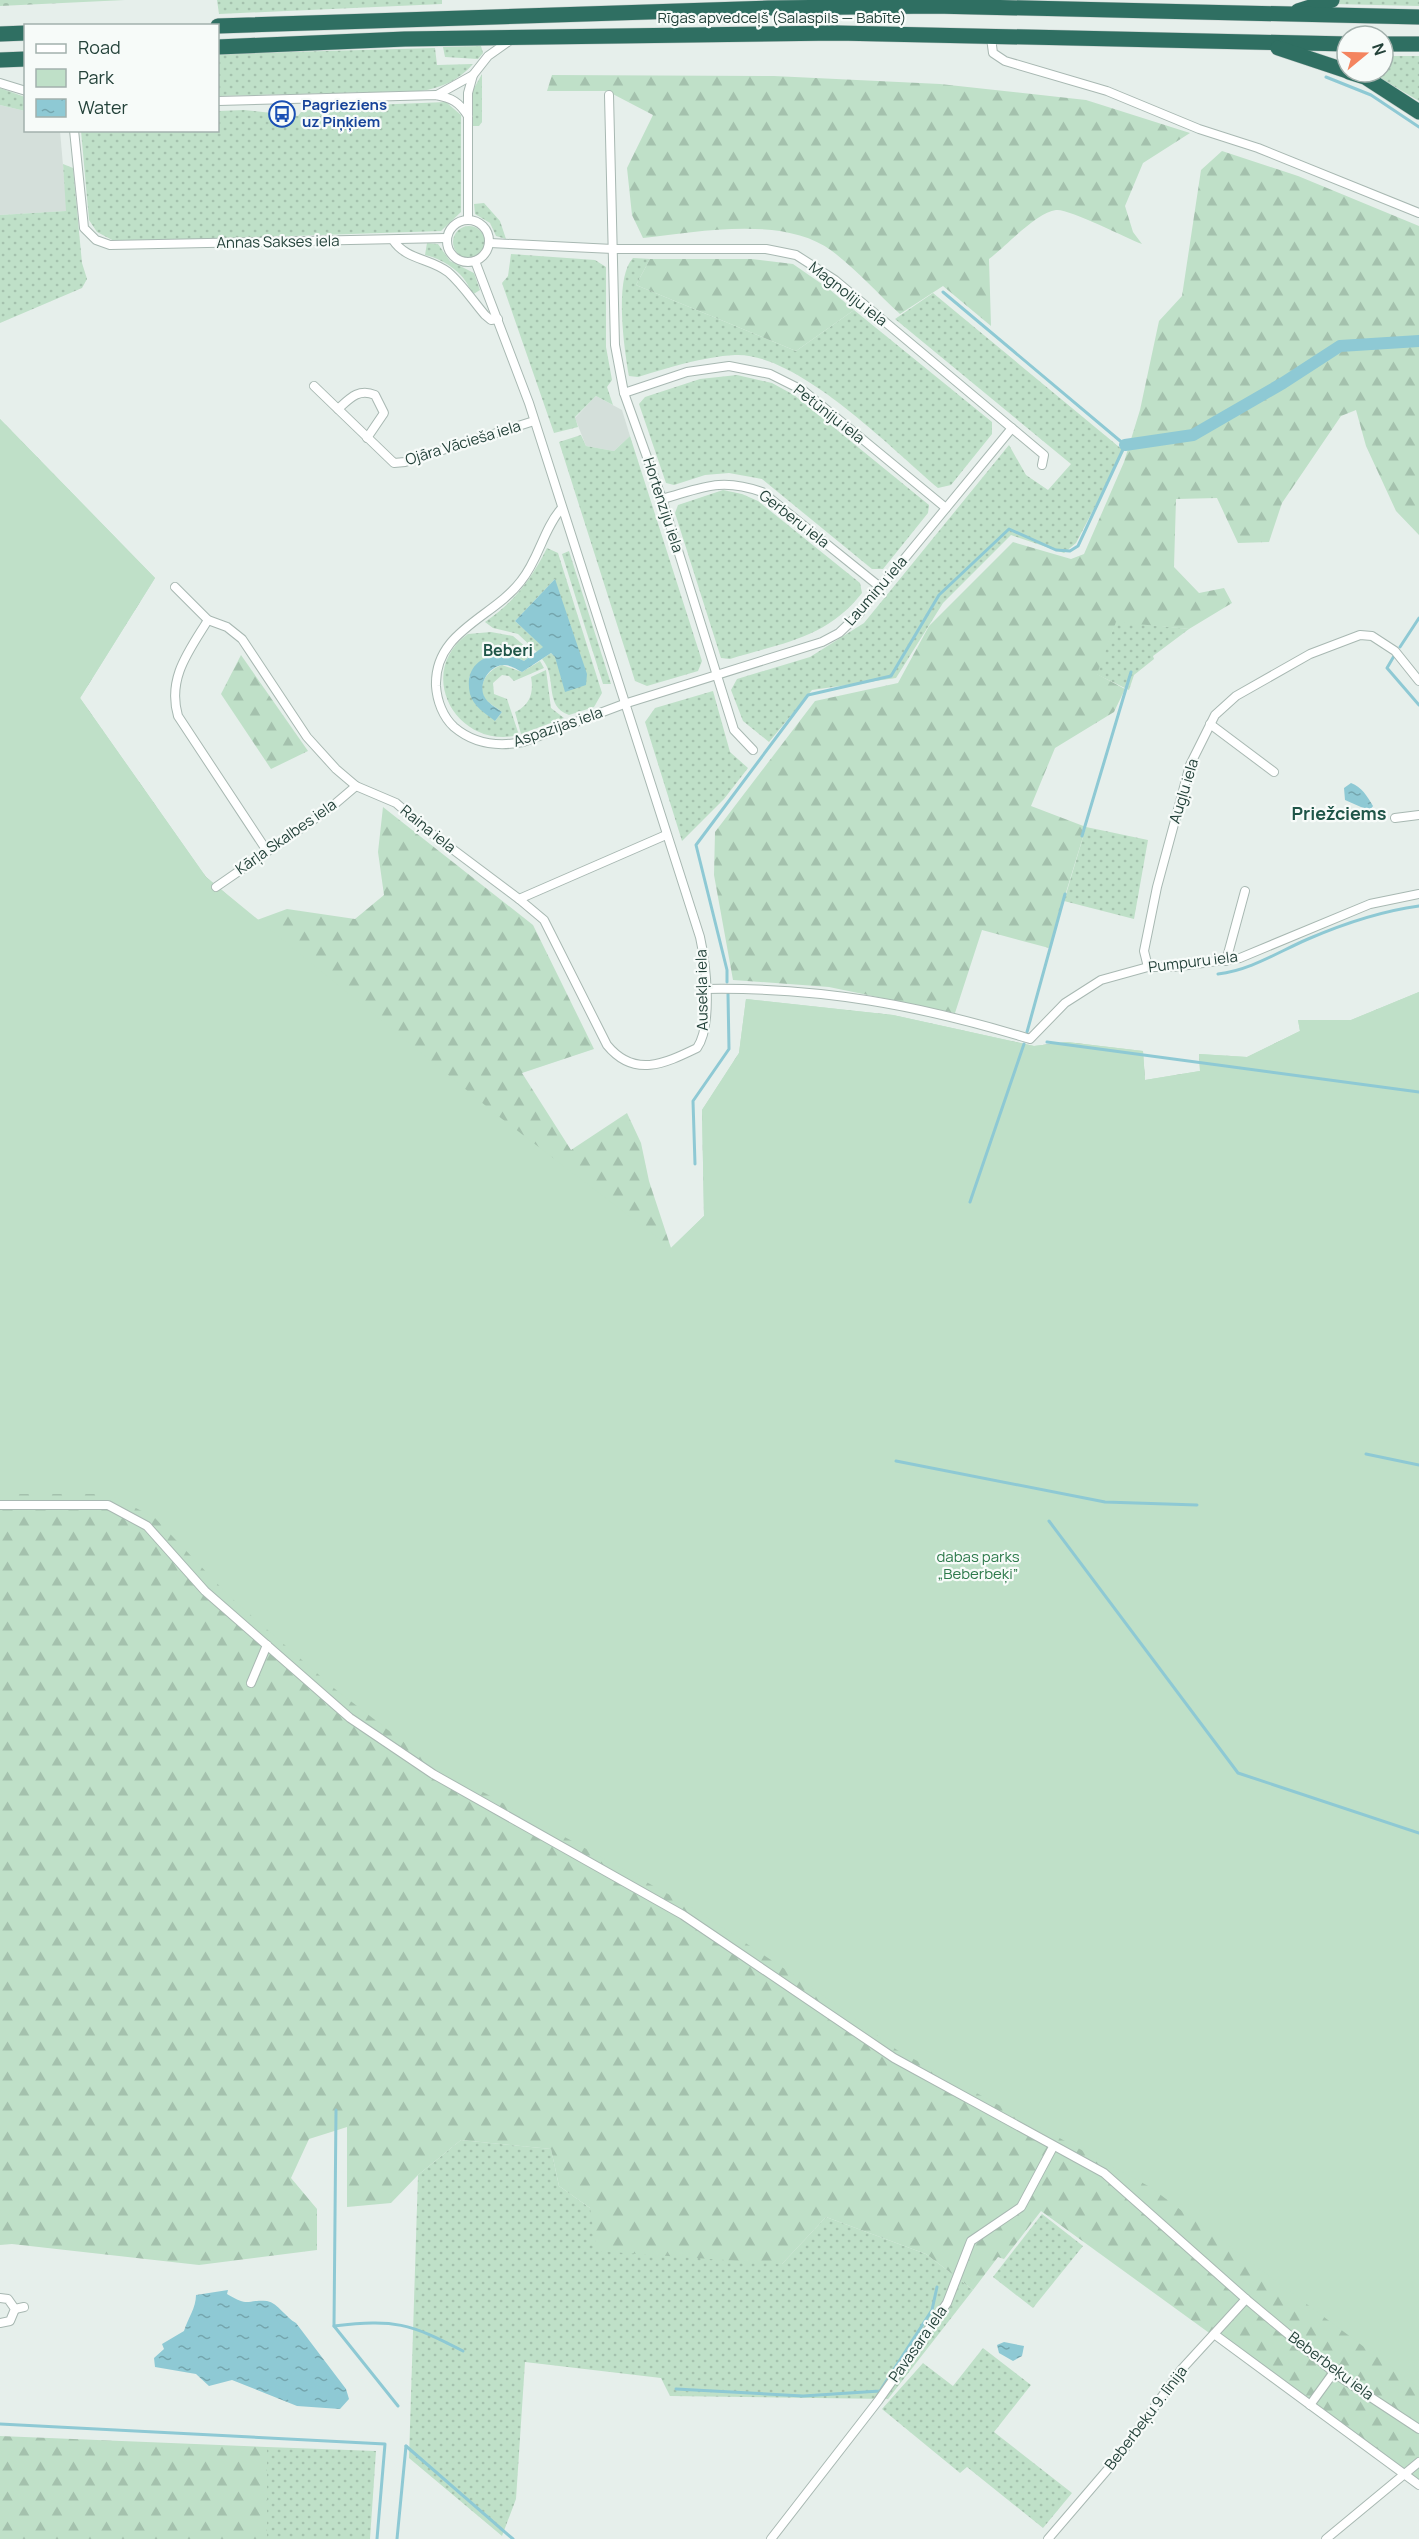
<svg xmlns="http://www.w3.org/2000/svg" width="1419" height="2539" font-family="Manrope,sans-serif">
<style>
.built{fill:#d4dfda}
.grass{fill:url(#grass-dots)}
.forest{fill:url(#forest-firs)}
.cemetery{fill:url(#cemetery-stones)}
.park{fill:#bfe0c8}
.water{fill:url(#water-ripples)}
.lines{fill:none;stroke-linecap:round;stroke-linejoin:round}
.stream{stroke:#8ec9d4;stroke-width:3}
.canal{stroke:#8ec9d4;stroke-width:12}
.street-casing{stroke:#a8b8b2;stroke-width:10}
.highway-casing{stroke:#c2cac8;stroke-width:16}
.street{stroke:#fff;stroke-width:8}
.highway{stroke:#2f6f62;stroke-width:15}
.labels{text-anchor:middle;stroke-width:4.5;stroke-linejoin:round;paint-order:stroke}
.street-label{font-size:15px;fill:#24423a;stroke:#f7fbf9}
.transit-label{font-size:15px;font-weight:bold;fill:#164399;stroke:#f7fbf9;text-anchor:start}
.park-label{font-size:15px;fill:#2d7a4b;stroke:#f7fbf9}
.neighbourhood-label{font-size:16px;font-weight:bold;fill:#1f5548;stroke:#f7fbf9}
.quarter-label{font-size:18px;font-weight:bold;fill:#1f5548;stroke:#f7fbf9}
</style>
<defs>
<pattern id="grass-dots" width="8" height="8" patternUnits="userSpaceOnUse" patternTransform="scale(1.5)"><rect width="8" height="8" fill="#bfe0c8"/><path d="M2 2h.1M6 6h.1" fill="none" stroke="#a4c1ad" stroke-width="1.8" stroke-linecap="round"/></pattern>
<pattern id="forest-firs" width="22" height="20" patternUnits="userSpaceOnUse" patternTransform="scale(1.5)"><rect width="22" height="20" fill="#bfe0c8"/><path d="M5 1l3.5 6h-7zM16 11l3.5 6h-7z" fill="#a4c1ad"/></pattern>
<pattern id="cemetery-stones" width="16" height="16" patternUnits="userSpaceOnUse" patternTransform="scale(1.5)"><rect width="16" height="16" fill="#bfe0c8"/><path d="M2 7V4a2 2 0 0 1 4 0v3zM10 15v-3a2 2 0 0 1 4 0v3z" fill="#a4c1ad"/></pattern>
<pattern id="water-ripples" width="26" height="14" patternUnits="userSpaceOnUse" patternTransform="scale(1.5)"><rect width="26" height="14" fill="#8ec9d4"/><path d="M2 4q2-2 4 0t4 0M15 11q2-2 4 0t4 0" fill="none" stroke="#74a5ad"/></pattern>
</defs>
<rect width="100%" height="100%" fill="#e6efeb"/>
<g class="built">
<path d="M0 105 25 111 26 130 60 131 67 211 0 215Z"/>
<path d="M596 396 622 410 630 436 614 451 586 446 575 418Z"/>
</g>
<g class="grass">
<path d="M217 0H442V4L219 14Z"/>
<path d="M1339 0H1419V6L1334 4Z"/>
<path d="M481 46 483 53 478 59 445 57 443 47Z"/>
<path d="M435 48 437 65 473 64C459 80 442 88 420 91L218 96V54Z"/>
<path d="M1383 56H1419V101L1370 72H1383Z"/>
<path d="M482 74V122L479 126H472L473 90Z"/>
<path d="M0 88 25 97V111L0 105Z"/>
<path d="M446 102 461 115V212L441 231 116 242 97 232 89 220 81 131 218 130V111L244 110 298 116 301 112 322 107Z"/>
<path d="M63 164 73 168 82 263 87 279 82 288 0 323V215L66 211Z"/>
<path d="M484 203 500 221 506 239 496 236 490 223 475 214 474 204Z"/>
<circle cx="469" cy="242" r="16"/>
<path d="M427 243 438 244 450 261 474 273 480 290 472 295C467 275 446 260 425 255Z"/>
<path d="M511 254 595 260 606 267V347L612 380 607 387 613 405 596 396 575 417 578 427 554 433 502 283 508 276Z"/>
<path d="M633 258 650 259 636 285 796 351 854 310 992 422V434L951 485 938 488C892 449 797 352 735 355 702 357 670 367 638 377L629 376C624 348 614 278 633 258Z"/>
<path d="M933 293 1124 451 1076 543 1064 553 1011 535 943 603 896 678 812 690 769 742 743 721 731 690 737 679 810 657 864 623 1009 445 1026 475 1048 490 1071 464 895 319Z"/>
<path d="M737 375 772 383 794 395 929 505 928 513 883 569H872L762 479 729 473 705 475 674 485 666 483 639 404 645 397 700 379Z"/>
<path d="M581 435 586 446 614 451 630 436 702 661 698 671 647 686 635 681 559 442Z"/>
<path d="M723 490 742 494 758 501 860 583 862 593C827 638 782 643 730 659L721 658 675 513 678 505Z"/>
<path d="M547 548 558 553 602 693 594 707 569 715C543 706 558 677 542 659L551 653 555 657V579L515 621 544 647 537 652 518 634 493 628 485 622C514 602 531 580 547 548Z"/>
<path d="M569 551 611 684H603L562 554Z"/>
<path d="M1116 621 1189 629 1153 656 1154 659 1134 675 1129 690 1096 674Z"/>
<path d="M491 632 513 636 534 654 524 661 511 654 469 677 495 721 502 712C497 708 490 704 486 700 475 687 488 669 502 665L522 672 540 661 544 668 514 681 509 676 502 675 493 683 494 694 507 699 519 735C456 750 414 672 468 634Z"/>
<path d="M546 670 551 708 564 718 521 734 515 712C530 705 534 693 531 677Z"/>
<path d="M713 691 730 752 748 768 724 799 682 841 645 722 655 708Z"/>
<path d="M1086 827 1148 840 1134 919 1064 901Z"/>
<path d="M461 2140 551 2149 559 2186 590 2208 782 2264 826 2217 926 2254 973 2290 888 2399 670 2396 661 2378 525 2362 516 2499 502 2536 409 2458 418 2175Z"/>
<path d="M1042 2214 1083 2246 1033 2308 993 2277Z"/>
<path d="M983 2348 1031 2385 994 2432 1072 2493 1043 2528 967 2467 960 2473 882 2409 923 2363 953 2386Z"/>
<path d="M267 2447 376 2451 370 2539H267Z"/>
</g>
<g class="forest">
<path d="M552 75 774 76 940 84 1086 100 1190 133 1143 163 1125 206 1133 232 1142 244C1126 238 1068 208 1056 210 1037 212 1005 247 989 259L991 326 943 286 900 314C878 294 856 269 832 251 784 215 698 232 643 238L632 215 627 168 653 115 607 91H547Z"/>
<path d="M1222 151 1298 176 1419 226V535L1396 511 1366 446 1356 410 1341 416 1282 503 1269 542 1238 543 1217 498 1176 499 1174 567 1199 593 1224 588 1232 603 1189 629 1116 622 1097 674 1125 689 1114 712 1055 748 1031 806 1086 827 1049 948 982 930 955 1013 829 987 733 980 714 875 715 832 815 701 898 683 929 626 1013 542 1071 559 1084 554 1124 462 1140 410 1159 321 1182 296 1201 170Z"/>
<path d="M650 259H752L793 264 829 289 854 310 796 351 636 285Z"/>
<path d="M0 419 155 578 80 698 206 877 257 920 287 909 355 919 384 895 378 852 383 807 533 925 594 1049 522 1073 571 1150 627 1113 641 1143 649 1181 671 1248 704 1216 702 1110 739 1053 746 999 893 1015 1034 1046 1067 1042 1143 1051 1145 1080 1200 1071 1199 1054 1247 1057 1300 1031 1298 1020H1351L1419 992V2485L1041 2211 1004 2259 998 2257 973 2290 926 2254 826 2217 782 2264 597 2251 590 2208 559 2186 551 2149 461 2140 418 2175 391 2203 347 2207V2127L309 2139 291 2178 317 2209V2250L199 2265 12 2244 0 2245Z"/>
<path d="M241 655 308 751 271 769 221 694Z"/>
<path d="M0 2436 267 2447V2539H0Z"/>
</g>
<path class="cemetery" d="M0 0H125L0 6Z"/>
<path class="park" d="M0 419 155 578 80 698 206 877 497 1115 671 1248 704 1216 702 1110 739 1053 746 999 893 1015 1034 1046 1067 1042 1143 1051 1145 1080 1200 1071 1199 1054 1247 1057 1300 1031 1298 1020H1351L1419 992V2388L1150 2187 897 2050 806 1983 688 1905 432 1764 335 1689 229 1596 155 1518 109 1494H0Z"/>
<g class="water">
<path d="M555 579 587 674 586 685 565 692 555 657 551 653 522 672C516 669 511 665 504 665 490 665 478 683 484 696 487 703 497 708 502 712L495 721C486 714 473 706 470 694 462 659 496 647 524 661L543 647 515 621Z"/>
<path d="M1351 783C1362 787 1367 796 1373 806L1370 811 1345 800 1344 788Z"/>
<path d="M228 2290 227 2294C251 2308 245 2299 267 2301 278 2303 286 2318 296 2323L346 2389 349 2399 340 2409 297 2406 232 2380 209 2386 196 2374 155 2367 154 2358 164 2349 162 2344 184 2331C188 2318 196 2308 196 2295Z"/>
<path d="M1004 2342 1024 2346 1022 2356 1013 2361 999 2353 997 2345Z"/>
</g>
<g class="lines">
<g class="stream">
<path d="M1326 77 1371 95 1419 127"/>
<path d="M1400 647 1419 618"/>
<path d="M1394 656 1387 668 1419 705"/>
<path d="M1082 836 1131 672"/>
<path d="M1218 974C1251 970 1278 952 1308 939 1343 924 1382 911 1419 906"/>
<path d="M727 982V970L696 845 808 695 891 676 939 595 1009 529 1056 550 1070 551 1078 546 1125 445 943 292"/>
<path d="M1027 1032 1065 894"/>
<path d="M1047 1042 1419 1092"/>
<path d="M695 1164 693 1101 729 1049 728 994"/>
<path d="M970 1202 1024 1044"/>
<path d="M1366 1454 1419 1465"/>
<path d="M896 1461 1105 1502 1197 1505"/>
<path d="M1049 1521 1238 1773 1419 1833"/>
<path d="M336 2110 334 2326 398 2406"/>
<path d="M334 2326C395 2319 409 2323 463 2351"/>
<path d="M676 2389 803 2396 880 2391 932 2310 937 2287"/>
<path d="M0 2424 385 2444 377 2539"/>
<path d="M406 2446 513 2539"/>
<path d="M397 2539 406 2446"/>
</g>
<path class="canal" d="M1125 445 1193 435 1283 383 1340 346 1419 341"/>
<g class="street-casing">
<g id="street">
<path d="M991 38 993 53 1005 61 1107 91 1199 129 1258 148 1419 213"/>
<path d="M0 83 26 91"/>
<path d="M437 95 473 75 488 56 512 39"/>
<path d="M609 95 615 345 624 393 662 499 734 730 753 750"/>
<path d="M218 101 436 95C452 98 459 102 468 116"/>
<path d="M74 130 84 228 96 240 110 245 447 238"/>
<circle cx="468" cy="241" r="21"/>
<path d="M468 220V93L473 75"/>
<path d="M393 240C406 260 430 258 448 272 462 284 473 301 485 315L491 320 498 319"/>
<path d="M490 243 613 249H766L796 255 835 280 1044 455 1042 465"/>
<path d="M475 261 529 403 700 937C706 964 713 1025 697 1048 664 1064 634 1078 607 1045L544 920 519 899"/>
<path d="M314 386 394 463 405 462 534 421"/>
<path d="M624 393 687 372 729 366 770 374 804 391 946 508"/>
<path d="M338 409C350 398 359 388 375 395L384 413 367 438"/>
<path d="M662 499C702 488 720 477 762 492L880 587"/>
<path d="M561 509C543 530 539 559 521 581 493 618 434 631 436 686 437 701 443 717 454 727 474 744 498 747 523 742L624 704 822 642 839 633 858 615 1012 428"/>
<path d="M175 587 208 620 227 627 242 639 307 737 336 769 356 786 396 803 427 830 519 899 666 835"/>
<path d="M208 620C189 651 167 678 178 716L267 851"/>
<path d="M1210 724 1274 772"/>
<path d="M1395 818 1419 815"/>
<path d="M216 887 329 809 356 786"/>
<path d="M1226 961 1245 891"/>
<path d="M1148 967 1144 951 1157 887 1190 765 1215 715 1236 696 1310 654 1360 635 1372 636 1395 651 1419 681"/>
<path d="M705 989C821 987 919 1005 1030 1039L1065 1003 1101 980 1148 967H1173L1240 958 1370 904 1419 894"/>
<path d="M0 1505H108L147 1526 205 1591 350 1718 433 1774 683 1915 894 2058 1104 2173 1246 2299 1337 2375 1419 2429"/>
<path d="M251 1683 267 1645"/>
<path d="M0 2298 8 2299 15 2309 10 2321 0 2323"/>
<path d="M15 2309 24 2307"/>
<path d="M1214 2334 1419 2485"/>
<path d="M1310 2405 1334 2372"/>
<path d="M771 2539 878 2401 947 2303 971 2241 1021 2207 1053 2147"/>
<path d="M1048 2539 1120 2455 1181 2370 1246 2299"/>
<path d="M1326 2539 1419 2462"/>
</g>
</g>
<g class="highway-casing">
<g id="highway">
<path d="M1298 11 1332 0"/>
<path d="M218 26 768 8 934 6 1419 17"/>
<path d="M0 34 26 33"/>
<path d="M1383 44H1419"/>
<path d="M218 47 405 39 837 33 1347 44"/>
<path d="M1278 48 1347 71"/>
<path d="M0 60 26 59"/>
<path d="M1349 72 1365 77 1419 112"/>
</g>
</g>
<use href="#street" class="street"/>
<use href="#highway" class="highway"/>
</g>
<defs>
<g id="bus-ring" transform="scale(1.35)"><circle r="9.5" fill="#f7fbf9" stroke="#1a4fb4" stroke-width="1.5"/><path d="M-5-6H5V4H4V6H2V4H-2V6H-4V4H-5ZM-3.5-4V0h7V-4ZM-3.5 1.2v1.5H-2V1.2ZM2 1.2v1.5H3.5V1.2Z" fill="#1a4fb4"/></g>
</defs>
<g fill-rule="evenodd">
<use href="#bus-ring" x="282" y="114"/>
</g>
<g class="labels">
<g class="street-label">
<text x="782" y="23">Rīgas apvedceļš (Salaspils — Babīte)</text>
<text transform="translate(278 242) rotate(-1)" y="5">Annas Sakses iela</text>
<text transform="translate(848 294) rotate(38)" y="5">Magnoliju iela</text>
<text transform="translate(829 414) rotate(38)" y="5">Petūniju iela</text>
<text transform="translate(463 443) rotate(-17)" y="5">Ojāra Vācieša iela</text>
<text transform="translate(663 505) rotate(72)" y="5">Hortenziju iela</text>
<text transform="translate(794 519) rotate(38)" y="5">Gerberu iela</text>
<text transform="translate(876 591) rotate(-49)" y="5">Laumiņu iela</text>
<text transform="translate(558 727) rotate(-19)" y="5">Aspazijas iela</text>
<text transform="translate(1184 791) rotate(-73)" y="5">Augļu iela</text>
<text transform="translate(428 829) rotate(39)" y="5">Raiņa iela</text>
<text transform="translate(286 837) rotate(-35)" y="5">Kārļa Skalbes iela</text>
<text transform="translate(1193 962) rotate(-7)" y="5">Pumpuru iela</text>
<text transform="translate(702 990) rotate(-91)" y="5">Ausekļa iela</text>
<text transform="translate(918 2344) rotate(-55)" y="5">Pavasara iela</text>
<text transform="translate(1331 2366) rotate(37)" y="5">Beberbeķu iela</text>
<text transform="translate(1146 2418) rotate(-53)" y="5">Beberbeķu 9. līnija</text>
</g>
<g class="transit-label">
<text x="302" y="110">Pagrieziens<tspan x="302" dy="17">uz Piņķiem</tspan></text>
</g>
<g class="park-label">
<text x="978" y="1562">dabas parks<tspan x="978" dy="17">„Beberbeķi”</tspan></text>
</g>
<g class="neighbourhood-label">
<text x="508" y="656">Beberi</text>
</g>
<g class="quarter-label">
<text x="1339" y="820">Priežciems</text>
</g>
</g>
<rect x="24" y="24" width="195" height="108" fill="#f7fbf9" stroke="#a3b1ad" stroke-width="1.5"/>
<rect x="36" y="44" width="30" height="9" fill="#ffffff" stroke="#a3b1ad" stroke-width="1.5"/>
<text x="78" y="54" font-size="18" fill="#24423a">Road</text>
<rect x="36" y="69" width="30" height="18" fill="#bfe0c8" stroke="#a3b1ad" stroke-width="1.5"/>
<text x="78" y="84" font-size="18" fill="#24423a">Park</text>
<rect x="36" y="99" width="30" height="18" fill="url(#water-ripples)" stroke="#a3b1ad" stroke-width="1.5"/>
<text x="78" y="114" font-size="18" fill="#24423a">Water</text>
<g transform="translate(1365 54) rotate(71)"><circle r="28" fill="#f7fbf9" stroke="#a3b1ad" stroke-width="1.5"/>
<path d="M0-4.5L10 22L0 15L-10 22Z" fill="#f4845f"/>
<text y="-9" font-size="16" font-weight="bold" text-anchor="middle" fill="#24423a">N</text>
</g>
</svg>
